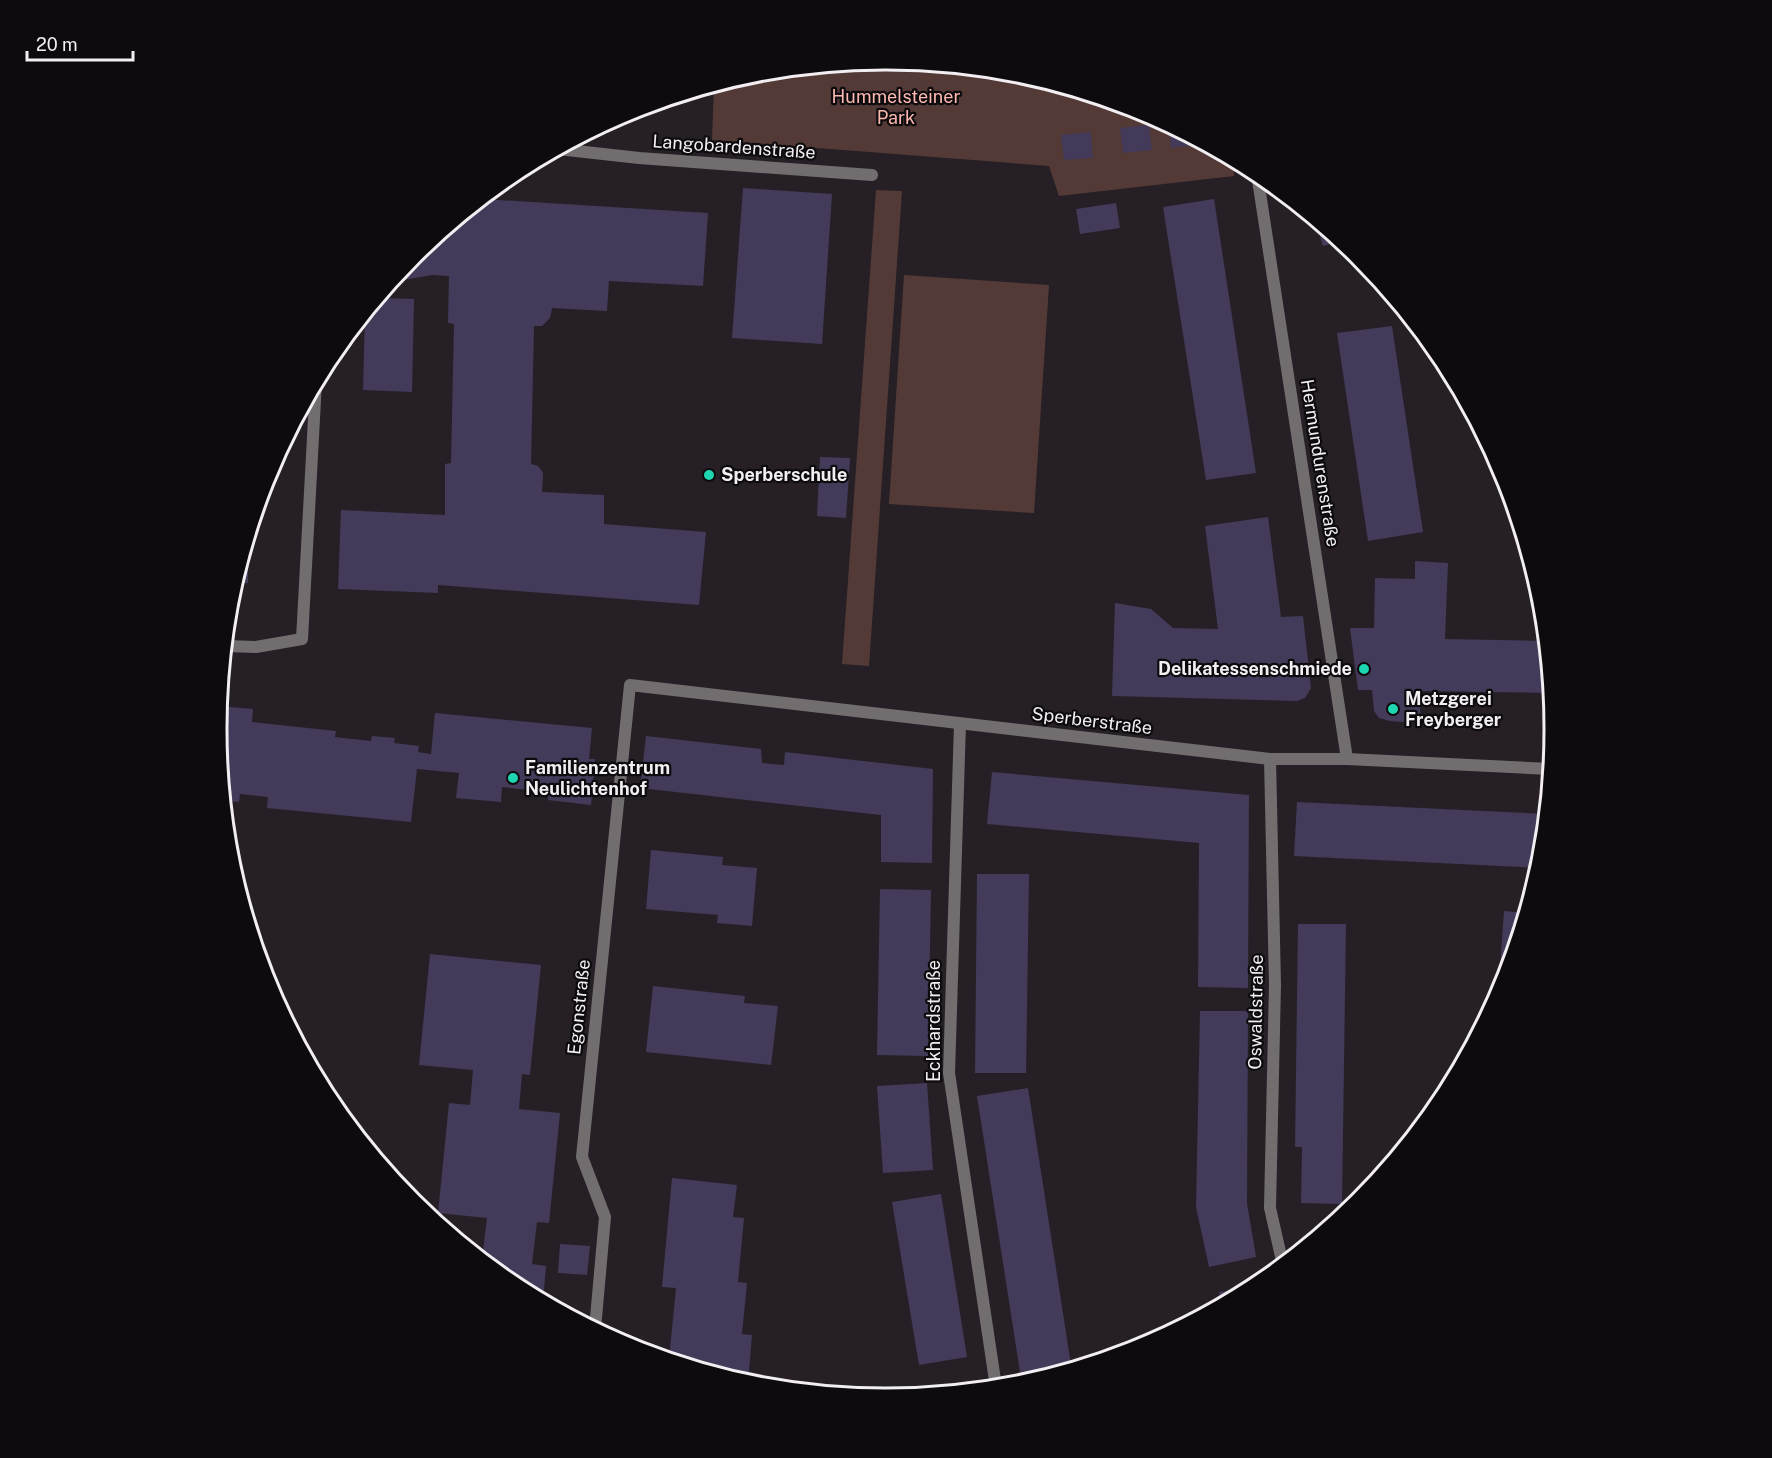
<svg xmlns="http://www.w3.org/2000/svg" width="1772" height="1458" font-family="'Public Sans',sans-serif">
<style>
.green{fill:#533a36}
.building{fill:#433b59}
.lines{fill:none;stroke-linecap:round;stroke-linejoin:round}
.street{stroke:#726e6f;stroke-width:12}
.poi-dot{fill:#1dd5b1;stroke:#0d0b0d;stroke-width:2}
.labels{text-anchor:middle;stroke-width:4.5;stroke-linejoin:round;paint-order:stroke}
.park-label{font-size:18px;fill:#fdb9af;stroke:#0d0b0d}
.street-label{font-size:18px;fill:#f2eef2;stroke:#0d0b0d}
.poi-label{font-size:18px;font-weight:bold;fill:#f2eef2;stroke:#0d0b0d;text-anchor:start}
.rim{fill:none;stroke:#f2eef2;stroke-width:3}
</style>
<rect width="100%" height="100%" fill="#262026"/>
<g class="green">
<path d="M886 60 1017 73 1142 111 1233 159 1234 176 1059 196 1049 166 712 140 714 86 756 73Z"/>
<path d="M876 190 902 191 869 666 842 664Z"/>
<path d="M904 275 1049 285 1034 513 889 504Z"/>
</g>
<g class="building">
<path d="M1149 125 1152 150 1123 153 1120 128Z"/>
<path d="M1171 126 1204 144 1171 148 1169 127Z"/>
<path d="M1091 132 1093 158 1064 160 1061 135Z"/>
<path d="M743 188 832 194 822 344 732 338Z"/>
<path d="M482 199 708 213 703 286 609 281 607 311 552 308 550 318 542 326H534L531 464 538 466 543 473 542 492 604 495V524L706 532 699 605 438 585V593L338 589 341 510 445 515V464L451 463 454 324 448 323 449 276 432 275 398 281 394 279 413 256Z"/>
<path d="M1214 199 1256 473 1206 480 1163 207Z"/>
<path d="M1116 203 1120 228 1080 234 1076 209Z"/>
<path d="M1315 220 1330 232 1341 241 1323 246Z"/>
<path d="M378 298 414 299 412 392 363 390 365 315Z"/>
<path d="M1406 314 1421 331 1411 333Z"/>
<path d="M1392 326 1423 532 1368 541 1337 333Z"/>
<path d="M820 457 850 458 846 518 817 516Z"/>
<path d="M1268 517 1281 617 1303 616 1311 688 1305 698 1297 701 1112 696 1115 603 1151 609 1173 628 1218 629 1205 526Z"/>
<path d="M248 537V583H235Z"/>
<path d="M1415 561 1448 563 1445 639 1546 641 1551 693 1421 691 1420 717 1414 723 1390 721 1379 718 1374 711 1372 690H1358L1350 628H1374L1375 578 1415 579Z"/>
<path d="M219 706 253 709 252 722 336 731 335 737 343 738 371 741 372 736 395 738 394 743 419 746 418 752 431 754 435 713 592 728 589 759H595L591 805 548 800 549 792 502 787 501 802 456 798 459 773 417 769 411 822 267 808 268 797 240 794 239 802 224 801 217 729Z"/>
<path d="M646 736 761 749 762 763 784 765 785 752 933 769 932 863 881 862V815L640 788Z"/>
<path d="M992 772 1249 795 1248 988 1198 987 1199 843 987 824Z"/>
<path d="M1297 802 1547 814 1542 860 1540 868 1294 856Z"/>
<path d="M651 850 723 857 722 865 757 868 752 926 717 923 718 915 646 909Z"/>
<path d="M977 874H1029L1026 1073H975Z"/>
<path d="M880 889 931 890 928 1056 877 1055Z"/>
<path d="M1504 911 1526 913 1504 985 1498 997Z"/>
<path d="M247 916 256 917 254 938Z"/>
<path d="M1298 924H1346L1342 1204 1301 1203 1302 1147H1295Z"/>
<path d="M430 954 541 965 530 1075 522 1074 519 1109 560 1113 549 1223 537 1222 532 1264 546 1266 543 1301 514 1285 482 1259 487 1218 438 1213 449 1103 470 1105 473 1070 419 1065Z"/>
<path d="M653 986 745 996 744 1003 778 1006 771 1065 646 1052Z"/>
<path d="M1200 1011H1248L1247 1203 1256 1257 1209 1267 1196 1207Z"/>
<path d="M927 1083 933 1170 883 1173 877 1086Z"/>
<path d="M1028 1088 1071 1365 1020 1372 977 1096Z"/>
<path d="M672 1178 737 1185 733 1217 744 1218 738 1282 747 1283 742 1334 752 1335 748 1383 669 1359 676 1288 662 1287Z"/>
<path d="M941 1194 967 1357 919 1365 892 1202Z"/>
<path d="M1325 1230 1316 1237 1309 1243 1308 1233Z"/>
<path d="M560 1244 590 1246 587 1275 558 1273Z"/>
<path d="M1256 1286 1221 1305 1219 1292Z"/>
<path d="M971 1381 973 1389 922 1394 921 1388Z"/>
</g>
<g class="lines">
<g class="street">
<path d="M558 149 639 158 872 175"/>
<path d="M1259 174 1258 180 1347 759"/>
<path d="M225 646 256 647 302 639 316 382"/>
<path d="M960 724 949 1073 996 1387"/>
<path d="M1270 759 1275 985 1270 1208 1283 1265"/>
<path d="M595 1329 605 1217 582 1157 630 685 1270 759H1347L1551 769"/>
</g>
</g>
<g class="poi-dot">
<circle cx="709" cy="475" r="6"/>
<circle cx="1364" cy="669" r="6"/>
<circle cx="1393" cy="709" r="6"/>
<circle cx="513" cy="778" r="6"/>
</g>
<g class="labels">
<g class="park-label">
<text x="896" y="103">Hummelsteiner<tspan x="896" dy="21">Park</tspan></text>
</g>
<g class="street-label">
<text transform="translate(734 147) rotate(4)" y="6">Langobardenstraße</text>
<text transform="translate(1320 463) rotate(81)" y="6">Hermundurenstraße</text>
<text transform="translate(1092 721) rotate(7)" y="6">Sperberstraße</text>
<text transform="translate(579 1007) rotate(-84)" y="6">Egonstraße</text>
<text transform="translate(1256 1012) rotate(-89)" y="6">Oswaldstraße</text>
<text transform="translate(934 1021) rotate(-90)" y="6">Eckhardstraße</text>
</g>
<g class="poi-label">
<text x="721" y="481">Sperberschule</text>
<text x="1352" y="675" text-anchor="end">Delikatessenschmiede</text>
<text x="1405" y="705">Metzgerei<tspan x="1405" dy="21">Freyberger</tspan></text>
<text x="525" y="774">Familienzentrum<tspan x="525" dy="21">Neulichtenhof</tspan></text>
</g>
</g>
<path d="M0 0H1772V1458H0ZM885 70H886A658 658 0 0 1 1544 728V730A658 658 0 0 1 886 1388H885A658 658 0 0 1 227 730V728A658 658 0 0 1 885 70Z" fill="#0d0b0d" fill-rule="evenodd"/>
<path class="rim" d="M885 70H886A658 658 0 0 1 1544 728V730A658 658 0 0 1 886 1388H885A658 658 0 0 1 227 730V728A658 658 0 0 1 885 70Z"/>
<path d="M27 51v9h106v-9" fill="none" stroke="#f2eef2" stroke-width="3"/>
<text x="36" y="51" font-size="18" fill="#f2eef2" stroke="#0d0b0d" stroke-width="4.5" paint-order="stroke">20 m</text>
</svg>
